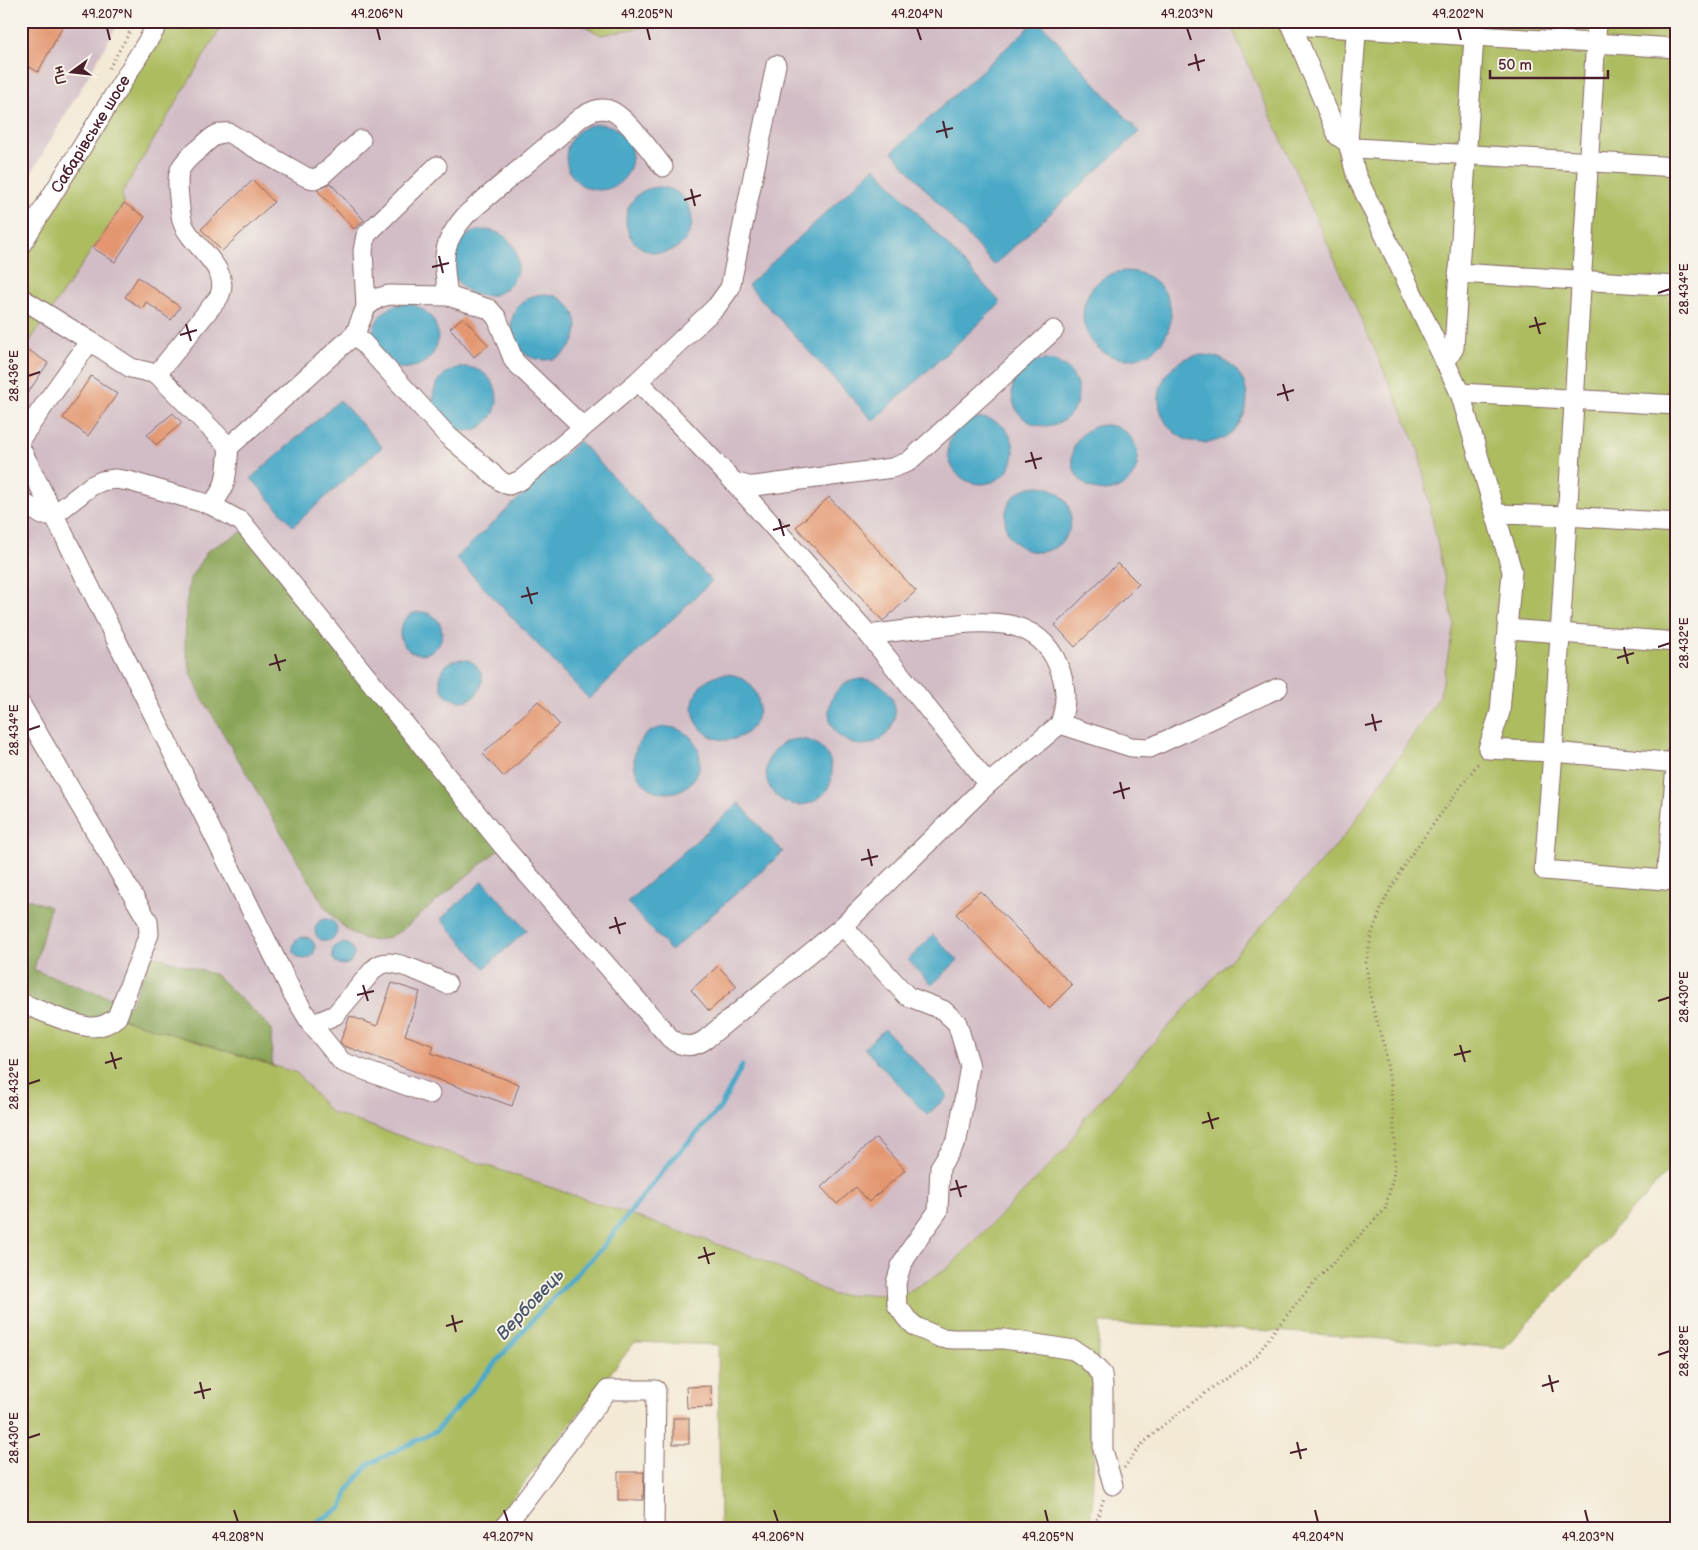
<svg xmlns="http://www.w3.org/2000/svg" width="1698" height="1550" font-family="'Balsamiq Sans',sans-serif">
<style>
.industrial{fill:#d2bdc6}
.green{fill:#acbc5f;stroke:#7b6e45}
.forest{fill:#89a456;stroke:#6a6240}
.water{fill:#48a9c7;stroke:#496479}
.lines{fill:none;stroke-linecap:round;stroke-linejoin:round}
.stream{stroke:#48a9c7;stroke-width:5}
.building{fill:#e3966f}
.minor-casing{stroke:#856666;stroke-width:21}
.path{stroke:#856666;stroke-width:3;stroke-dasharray:1 4;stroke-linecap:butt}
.minor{stroke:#fff;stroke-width:19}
.ticks{fill:none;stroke:#4a1f2b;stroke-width:2}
.labels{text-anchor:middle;stroke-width:4;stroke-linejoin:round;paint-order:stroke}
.street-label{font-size:16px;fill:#4a1f2b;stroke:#f7f3e8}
.water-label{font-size:18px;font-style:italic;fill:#495669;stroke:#f7f3e8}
.neatline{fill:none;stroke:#4a1f2b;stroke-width:2}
.ticks-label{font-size:12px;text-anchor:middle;fill:#4a1f2b}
</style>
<rect width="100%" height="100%" fill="#f7f3e8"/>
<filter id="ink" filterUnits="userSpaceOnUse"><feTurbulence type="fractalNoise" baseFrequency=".02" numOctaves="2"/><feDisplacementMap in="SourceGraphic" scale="10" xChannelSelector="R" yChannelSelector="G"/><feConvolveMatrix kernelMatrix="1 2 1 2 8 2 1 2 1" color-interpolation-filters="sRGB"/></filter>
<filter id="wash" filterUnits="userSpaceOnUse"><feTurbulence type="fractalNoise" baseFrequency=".0096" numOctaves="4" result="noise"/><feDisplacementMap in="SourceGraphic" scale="20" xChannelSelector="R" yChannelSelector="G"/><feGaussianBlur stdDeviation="1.12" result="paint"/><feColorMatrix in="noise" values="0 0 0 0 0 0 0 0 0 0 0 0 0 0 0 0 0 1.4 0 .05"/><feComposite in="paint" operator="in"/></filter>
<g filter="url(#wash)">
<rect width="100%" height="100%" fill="#f3e9d4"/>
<g class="industrial">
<path d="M21 21H120L21 191Z"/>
<path d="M225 21H576L601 35 642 27 641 21H1229L1418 448 1454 625 1440 696 1343 838 1084 1118 1066 1149 947 1269 904 1294 833 1295 763 1260 330 1112 297 1073 117 1017 21 1003V354L124 203 122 193Z"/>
</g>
<g class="green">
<path d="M169 21H225L122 193 124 203 21 354V247Z"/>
<path d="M576 21H641L642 27 601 35Z"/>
<path d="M1229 21H1677V1162L1504 1348 1274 1331 1099 1323 1091 1529H720L718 1345 635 1342 488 1529H21V1003L117 1017 297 1073 330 1112 763 1260 833 1295 904 1294 947 1269 1066 1149 1084 1118 1343 838 1440 696 1454 625 1418 448Z"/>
</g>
<g class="forest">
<path d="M248 529 503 846 402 930C397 933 392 936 387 938 359 947 340 925 324 906L200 694 191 673 185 646 186 605 190 578 208 550Z"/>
<path d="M21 896 50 907 34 970 130 1005 152 955 216 975 271 1028 272 1065 117 1017 108 1024 21 1003Z"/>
</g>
<g class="water">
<path d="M1036 21H1039L1139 132 994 265 892 152Z"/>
<circle cx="599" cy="157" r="33"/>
<path d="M875 167 1001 303 873 421 748 285Z"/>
<circle cx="659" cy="220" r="33"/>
<circle cx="485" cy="263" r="33"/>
<circle cx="1127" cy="315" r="44"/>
<circle cx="544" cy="327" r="33"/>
<path d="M408 303C454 315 444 373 397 368L372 340C373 318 386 305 408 303Z"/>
<circle cx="1203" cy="399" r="44"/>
<circle cx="1045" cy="393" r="33"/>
<circle cx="465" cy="399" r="32"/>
<path d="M340 400 382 447 293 526 251 478Z"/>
<circle cx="981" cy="451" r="33"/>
<circle cx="1105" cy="458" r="33"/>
<path d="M579 441 712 581 589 699 456 558Z"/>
<circle cx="1038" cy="519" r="33"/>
<circle cx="421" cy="633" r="21"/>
<circle cx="461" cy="680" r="21"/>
<circle cx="726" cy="707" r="33"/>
<circle cx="862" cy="712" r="33"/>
<circle cx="667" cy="760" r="33"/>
<circle cx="799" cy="772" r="33"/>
<path d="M739 803 783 852 671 951 627 902Z"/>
<path d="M483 881 527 930 485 968 441 919Z"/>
<circle cx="326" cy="930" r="11"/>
<path d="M933 935 958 960 932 985 908 960Z"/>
<circle cx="304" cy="948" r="11"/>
<circle cx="343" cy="954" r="11"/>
<path d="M885 1029 948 1096 927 1115 864 1048Z"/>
</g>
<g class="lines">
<path class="stream" d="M313 1529 318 1521 342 1508 348 1490 369 1464 436 1431 537 1315 601 1249 671 1161 720 1108 742 1066"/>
</g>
<g id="blocks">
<g class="building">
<path d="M32 21H66L38 72 21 62V40Z"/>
<path d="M253 180 274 202 222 251 201 229Z"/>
<path d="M330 183 364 220 354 229 317 190Z"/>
<path d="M124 203 145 217 115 262 93 248Z"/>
<path d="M138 277 180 307 171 320 146 302 142 309 125 297Z"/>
<path d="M463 317 488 345 474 357 450 328Z"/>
<path d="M27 349 48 363 21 403V357Z"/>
<path d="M91 376 117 394 88 436 63 418Z"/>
<path d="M173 413 182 423 156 445 147 435Z"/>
<path d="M829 497 916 591 883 621 796 527Z"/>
<path d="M1118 563 1139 584 1075 647 1055 625Z"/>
<path d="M538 701 559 724 504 777 483 754Z"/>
<path d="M980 891 1072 985 1049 1008 956 914Z"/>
<path d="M718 966 737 986 709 1011 691 990Z"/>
<path d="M392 983 420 992 405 1035 434 1046 431 1053 519 1084 512 1106 344 1046 340 1042 350 1016 377 1026Z"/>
<path d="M876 1138 905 1170 869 1202 856 1187 837 1204 821 1187Z"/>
<path d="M711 1386 712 1407 687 1408 686 1387Z"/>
<rect x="673" y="1418" width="16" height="26"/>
<path d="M618 1472H644L643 1500H618Z"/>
</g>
</g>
</g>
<g filter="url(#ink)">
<use href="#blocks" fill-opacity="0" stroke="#856666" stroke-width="1"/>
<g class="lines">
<g class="minor-casing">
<g id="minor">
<path d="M1290 21 1338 136 1356 148 1677 167"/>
<path d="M1357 21 1348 142 1356 175 1460 393 1512 571 1500 712 1488 749 1553 752 1677 763"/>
<path d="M1597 21 1553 752 1544 870 1677 881"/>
<path d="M1291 25 1677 48"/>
<path id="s1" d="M21 245 160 21"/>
<path d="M1458 273 1677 286"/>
<path d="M448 296 489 309 497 318 514 361 583 427"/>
<path d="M21 298 90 341 131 368 157 374 229 447 355 334 366 307 363 251 366 235 437 166"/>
<path d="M366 307 378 298 389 295 448 296C443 258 440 244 467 214L580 118C589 112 598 107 609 110 623 113 653 154 663 167"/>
<path d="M355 334 448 436 502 482 509 485 521 480 638 381 734 482 869 635 988 784"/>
<path d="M1446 361 1454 348 1475 21"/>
<path d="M157 374 219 297C232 270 197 250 185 228 180 219 180 208 179 198 176 171 178 166 199 149 208 141 216 131 229 133L306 177 314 179 321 176 361 140"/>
<path d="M638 381 717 306 730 288 776 65"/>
<path d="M1460 393 1677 405"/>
<path d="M21 438 90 341"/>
<path d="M229 447C226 473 229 485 211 505L242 522 503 846 670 1038C681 1048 694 1048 706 1039L843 926 988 784 1060 724 1131 747 1150 748 1278 688"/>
<path d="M21 449 54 515H42L21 501"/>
<path d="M734 482 748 486H755L892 468 908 462 1054 330"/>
<path d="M211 505 129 481 115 479 102 481 91 486 54 515 293 994 312 1025 335 1015 374 969C378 965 382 963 388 963 401 962 434 978 447 984"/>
<path d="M1496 514 1567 516 1677 523"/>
<path d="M1508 629 1677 642"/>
<path d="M869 635C891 632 913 629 934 627 980 621 1037 613 1058 665 1067 686 1067 703 1060 724"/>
<path d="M21 705 145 916 148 921 149 934 117 1017C110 1023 102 1027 92 1027 77 1027 37 1009 21 1003"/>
<path d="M1666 880 1677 754"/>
<path d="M843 926 907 996 943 1010 957 1023 970 1066 957 1140 940 1167 938 1211 910 1250 901 1266 896 1283 897 1305 907 1319 916 1327 941 1338 954 1339H1004L1074 1350 1086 1358 1102 1374 1103 1386V1450L1113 1485"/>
<path d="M312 1025 342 1062 430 1094"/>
<path d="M503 1529 608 1390H656L654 1529"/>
</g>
</g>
<g class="path">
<path d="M109 68 136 21"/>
<path d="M1124 1468 1140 1446 1167 1422 1216 1385 1239 1370 1257 1355 1274 1331 1311 1286 1385 1209 1394 1173 1395 1143 1391 1089 1385 1050 1371 1000 1366 963 1372 933 1385 899 1408 859 1479 762"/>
<path d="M1094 1529 1104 1498"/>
</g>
<use href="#minor" class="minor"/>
</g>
</g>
<path class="ticks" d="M107 28 110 40M377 28 380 40M647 28 650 40M917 28 921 40M1187 28 1191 40M1458 28 1461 40M1195 54 1199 71M1188 65 1205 60M943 121 947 138M936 132 953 128M691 189 695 206M684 200 701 195M439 256 443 273M432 267 449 263M1658 293 1670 289M1535 317 1540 334M186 324 191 341M1529 327 1546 323M180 335 197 330M28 376 40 372M1283 384 1288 401M1277 395 1294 390M1031 452 1036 469M1025 462 1042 458M779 519 784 536M773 530 790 525M527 587 532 604M521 597 538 593M1624 647 1628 664M1658 647 1670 643M275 654 280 671M1617 658 1634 653M269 665 286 660M1372 714 1376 731M1365 725 1382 721M28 730 40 726M1120 782 1124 799M1113 793 1130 788M868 849 872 866M861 860 878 856M615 917 620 934M609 928 626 923M363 985 368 1001M357 995 374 991M1658 1001 1670 997M1460 1045 1465 1062M111 1052 116 1069M1454 1055 1471 1051M105 1063 122 1058M28 1084 40 1080M1208 1112 1213 1129M1202 1123 1219 1118M956 1180 961 1197M950 1190 967 1186M704 1247 709 1264M698 1258 715 1253M452 1315 456 1332M446 1326 463 1321M1658 1355 1670 1351M1549 1375 1553 1392M200 1382 204 1399M1542 1386 1559 1381M194 1393 211 1389M28 1438 40 1434M1297 1442 1301 1459M1290 1453 1307 1449M234 1510 238 1522M504 1510 508 1522M774 1510 778 1522M1045 1510 1048 1522M1315 1510 1318 1522M1585 1510 1588 1522"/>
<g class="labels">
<g class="street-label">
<text dy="6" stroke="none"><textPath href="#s1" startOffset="131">Сабарівське шосе</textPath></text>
</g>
<g class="water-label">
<text transform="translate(530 1304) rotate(-47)" y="6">Вербовець</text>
</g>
</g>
<rect width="1698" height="1550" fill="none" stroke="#f7f3e8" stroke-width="55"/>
<g transform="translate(72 72) rotate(255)" stroke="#f7f3e8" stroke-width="4" paint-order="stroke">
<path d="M0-4L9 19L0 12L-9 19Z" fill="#4a1f2b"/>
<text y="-8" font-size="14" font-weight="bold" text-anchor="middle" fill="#4a1f2b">Пн</text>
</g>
<path d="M1490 70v8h118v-8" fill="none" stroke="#4a1f2b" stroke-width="2.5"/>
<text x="1498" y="70" font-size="15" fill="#4a1f2b" stroke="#f7f3e8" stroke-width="4" paint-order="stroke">50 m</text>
<rect x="28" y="28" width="1642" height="1494" class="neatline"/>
<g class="ticks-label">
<text x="107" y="18">49.207°N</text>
<text x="377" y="18">49.206°N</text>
<text x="647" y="18">49.205°N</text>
<text x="917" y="18">49.204°N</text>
<text x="1187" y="18">49.203°N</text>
<text x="1458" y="18">49.202°N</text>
<text transform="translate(1684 289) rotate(-90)" y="4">28.434°E</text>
<text transform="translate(14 376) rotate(-90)" y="4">28.436°E</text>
<text transform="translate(1684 643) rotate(-90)" y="4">28.432°E</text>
<text transform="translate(14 730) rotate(-90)" y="4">28.434°E</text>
<text transform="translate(1684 997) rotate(-90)" y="4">28.430°E</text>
<text transform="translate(14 1084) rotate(-90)" y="4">28.432°E</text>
<text transform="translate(1684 1351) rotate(-90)" y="4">28.428°E</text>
<text transform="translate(14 1438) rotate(-90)" y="4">28.430°E</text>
<text x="238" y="1541">49.208°N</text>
<text x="508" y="1541">49.207°N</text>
<text x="778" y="1541">49.206°N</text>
<text x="1048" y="1541">49.205°N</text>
<text x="1318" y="1541">49.204°N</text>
<text x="1588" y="1541">49.203°N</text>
</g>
</svg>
